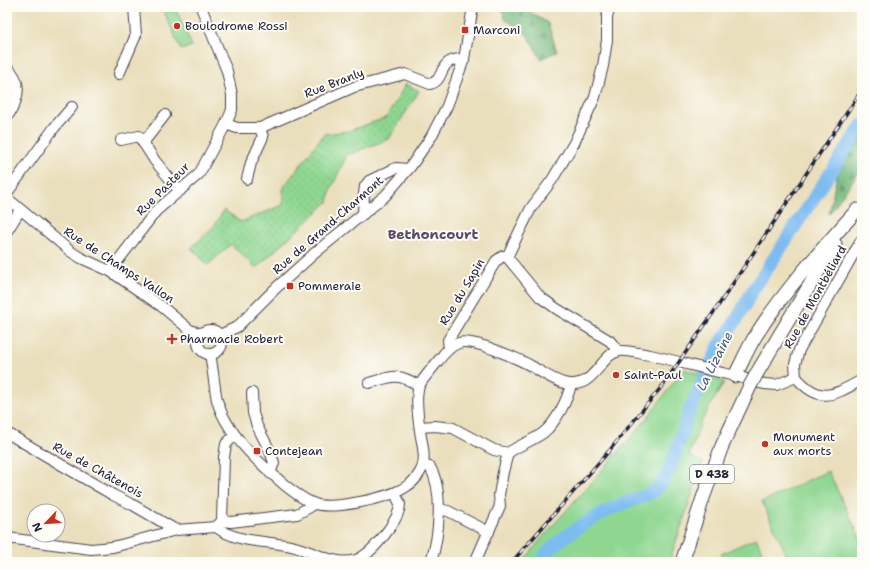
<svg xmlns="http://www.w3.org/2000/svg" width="869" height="569" font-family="'Shantell Sans',sans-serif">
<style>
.grass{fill:#8fd791;stroke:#587c66}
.forest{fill:url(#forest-firs);stroke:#4a6d5b}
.park{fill:url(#park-dots);stroke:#587c66}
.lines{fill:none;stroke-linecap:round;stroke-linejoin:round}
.river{stroke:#7cbcf1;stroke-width:13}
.minor-casing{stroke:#403e4e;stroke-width:12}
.major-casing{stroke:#403e4e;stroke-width:15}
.minor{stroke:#fff;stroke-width:10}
.major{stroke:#fff;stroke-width:13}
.rail-casing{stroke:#22223b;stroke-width:3.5}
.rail{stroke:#fdfcf7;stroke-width:2;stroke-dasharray:6;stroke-linecap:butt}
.major-bridge-casing{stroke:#403e4e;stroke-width:15;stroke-linecap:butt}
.major-bridge{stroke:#fff;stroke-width:13}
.poi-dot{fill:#c8321e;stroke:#fdfcf7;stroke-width:1.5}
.labels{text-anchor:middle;stroke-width:4;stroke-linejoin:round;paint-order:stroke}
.shield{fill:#fdfcf7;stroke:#646373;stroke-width:1}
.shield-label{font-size:11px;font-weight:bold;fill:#22223b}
.poi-label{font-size:12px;fill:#22223b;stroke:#fdfcf7;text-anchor:start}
.street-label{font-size:12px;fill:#22223b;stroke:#fdfcf7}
.water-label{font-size:13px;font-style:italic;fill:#42587b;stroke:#fdfcf7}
.quarter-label{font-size:14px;font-weight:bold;fill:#5a4b6a;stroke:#fdfcf7}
</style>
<defs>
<pattern id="forest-firs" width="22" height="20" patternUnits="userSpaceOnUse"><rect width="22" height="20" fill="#73b87b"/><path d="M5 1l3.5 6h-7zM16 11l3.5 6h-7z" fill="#5e9566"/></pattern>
<pattern id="park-dots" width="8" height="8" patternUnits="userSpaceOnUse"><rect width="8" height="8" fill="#8fd791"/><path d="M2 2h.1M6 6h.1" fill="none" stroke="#7bb87e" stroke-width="1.8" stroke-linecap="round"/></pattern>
</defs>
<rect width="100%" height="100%" fill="#fdfcf7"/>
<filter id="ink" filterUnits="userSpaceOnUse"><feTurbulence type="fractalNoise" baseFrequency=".025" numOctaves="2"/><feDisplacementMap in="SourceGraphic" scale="8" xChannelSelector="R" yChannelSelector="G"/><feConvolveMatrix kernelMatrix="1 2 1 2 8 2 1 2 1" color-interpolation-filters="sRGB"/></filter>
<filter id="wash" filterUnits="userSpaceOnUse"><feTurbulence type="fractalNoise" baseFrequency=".012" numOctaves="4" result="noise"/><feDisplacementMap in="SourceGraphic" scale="16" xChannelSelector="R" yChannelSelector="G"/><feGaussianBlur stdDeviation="0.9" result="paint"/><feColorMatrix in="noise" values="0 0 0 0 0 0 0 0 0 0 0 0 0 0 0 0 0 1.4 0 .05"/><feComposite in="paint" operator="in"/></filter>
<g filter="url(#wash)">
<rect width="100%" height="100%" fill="#eadfbc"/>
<g class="grass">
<path d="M162 7H175L192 46 181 50Z"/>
<path d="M684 369 724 382 701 422 689 456 703 462 669 562H523L541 539 641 426Z"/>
<path d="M828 471 862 542V562H790L762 502Z"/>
<path d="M756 538 767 562H725L721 554Z"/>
</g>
<g class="forest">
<path d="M502 7H529L528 11 548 23 557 52 541 59 527 35 505 19Z"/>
<path d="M862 135V168L829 214 838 170Z"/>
</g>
<path class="park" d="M406 84 419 91 389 139 347 155 331 189 328 202 256 268 231 244 208 265 191 248 214 226 224 210 241 222 283 205V188L324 134 348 131 386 118Z"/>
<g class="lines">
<path class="river" d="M542 562C547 543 602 512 620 505 631 500 643 498 654 491 660 487 665 478 669 472L690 409 720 344 737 319 753 290 862 125"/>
</g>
</g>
<g filter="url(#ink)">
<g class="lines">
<g class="minor-casing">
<g id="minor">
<path d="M7 67C24 83 19 100 7 117"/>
<path d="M119 74 136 35 134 7"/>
<path d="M226 124 237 128H260L354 87 405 74 430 84C447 80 436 58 464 59"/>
<path d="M121 140 139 136 155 161 180 191"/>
<path d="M143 143 165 115"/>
<path d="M247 179 251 163 263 137 260 128"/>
<path d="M7 193 54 128 72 107"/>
<path d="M7 198 70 251 81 258 110 271 161 306 190 330 201 334"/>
<path d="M363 214 364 194 365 186 369 181 396 168 408 169"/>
<path d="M7 231 20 210"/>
<path d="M507 257 531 208 552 180 574 143 595 97 603 66 607 40V17L610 7"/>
<path d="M507 257 540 297 557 309 610 341 618 351"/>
<path d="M110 271 156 211 199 174 226 124 232 110V95L227 71 201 7"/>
<circle cx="210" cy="342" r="12"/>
<path d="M220 335 237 327 277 287 316 252 385 196 411 166 431 137 447 106 464 59 473 7"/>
<path d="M449 349 448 340 496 261 503 256 507 257"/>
<path d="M210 354C213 369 214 385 217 400 223 423 240 443 256 459 272 474 291 493 312 503 330 511 391 498 407 486 414 482 421 473 423 465 425 456 423 446 421 437 419 425 415 397 419 386 422 380 434 366 438 361 444 354 450 345 459 343 472 338 519 359 533 367 543 373 553 380 564 383 595 391 599 355 619 351 629 350 641 354 650 355 677 361 704 369 731 375 742 377 753 382 765 384L776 385 796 377"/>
<path d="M796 377 795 364 799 350 862 239"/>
<path d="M796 377C820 405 834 395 862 380"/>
<path d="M369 383C393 376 397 372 419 386"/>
<path d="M252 393 253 413 257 426 270 451 274 463 270 473"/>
<path d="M420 427 435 426 453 428 494 450 508 453"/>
<path d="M7 433 113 495 133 505 176 530"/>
<path d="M423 465 430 467C444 491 439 536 431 562"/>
<path d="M439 509 448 511 489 532"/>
<path d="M222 521 224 457 226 444 235 435"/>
<path d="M216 527C239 544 268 540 295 547 314 552 335 566 356 560 368 556 382 539 389 529 394 522 400 513 400 504 399 501 396 496 395 493"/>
<path d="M7 538 91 549 113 547 176 530 216 527 222 521 231 522 297 514 310 507 313 503"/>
<path d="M475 562 500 506 499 495 503 472 508 453C519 445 532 441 543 433 556 423 568 399 571 384"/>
</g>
</g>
<g class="major-casing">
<g id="major">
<path d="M757 373 797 306 835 244"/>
<path d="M735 376C742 362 748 348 756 335 784 291 822 249 857 210"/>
<path d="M682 562 703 498 722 446 749 388"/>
</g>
</g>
<use href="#minor" class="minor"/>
<use href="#major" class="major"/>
<g class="rail-casing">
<path id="rail" d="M512 562 609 451 663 385 718 306 862 90"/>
</g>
<use href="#rail" class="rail"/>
<g class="major-bridge-casing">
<path id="major-bridge" d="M749 388 757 373"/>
</g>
<use href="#major-bridge" class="major-bridge"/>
</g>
</g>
<g class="poi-dot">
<circle cx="177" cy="26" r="4"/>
<rect x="461" y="26" width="8" height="8" rx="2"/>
<rect x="286" y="282" width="8" height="8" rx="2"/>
<path d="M170 333h4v4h4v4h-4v4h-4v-4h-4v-4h4z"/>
<circle cx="616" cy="375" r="4"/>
<circle cx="765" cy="444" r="4"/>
<rect x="253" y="447" width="8" height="8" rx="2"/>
</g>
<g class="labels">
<rect class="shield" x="690" y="465" width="44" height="18" rx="3"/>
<g class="shield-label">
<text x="712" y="478">D 438</text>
</g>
<g class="poi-label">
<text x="185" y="30">Boulodrome Rossi</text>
<text x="473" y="34">Marconi</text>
<text x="298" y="290">Pommeraie</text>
<text x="180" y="343">Pharmacie Robert</text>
<text x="624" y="379">Saint-Paul</text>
<text x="773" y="441">Monument<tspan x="773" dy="14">aux morts</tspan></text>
<text x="265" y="455">Contejean</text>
</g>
<g class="street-label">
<text transform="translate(334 83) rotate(-21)" y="4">Rue Branly</text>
<text transform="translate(163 189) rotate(-45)" y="4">Rue Pasteur</text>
<text transform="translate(328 225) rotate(-41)" y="4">Rue de Grand-Charmont</text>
<text transform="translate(119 265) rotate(33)" y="4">Rue de Champs Vallon</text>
<text transform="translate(462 292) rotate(-59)" y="4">Rue du Sapin</text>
<text transform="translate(815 297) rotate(-61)" y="4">Rue de Montbéliard</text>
<text transform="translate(98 470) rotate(29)" y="4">Rue de Châtenois</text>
</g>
<g class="water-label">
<text transform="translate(714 361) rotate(-63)" y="5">La Lizaine</text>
</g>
<g class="quarter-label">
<text x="433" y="239">Bethoncourt</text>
</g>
</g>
<rect width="869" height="569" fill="none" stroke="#fdfcf7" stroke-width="24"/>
<g transform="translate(46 523) rotate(245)"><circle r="19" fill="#fdfcf7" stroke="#a5a5ac"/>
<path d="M0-3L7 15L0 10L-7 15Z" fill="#c8321e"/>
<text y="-6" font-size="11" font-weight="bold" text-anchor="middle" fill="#22223b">N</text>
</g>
</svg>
